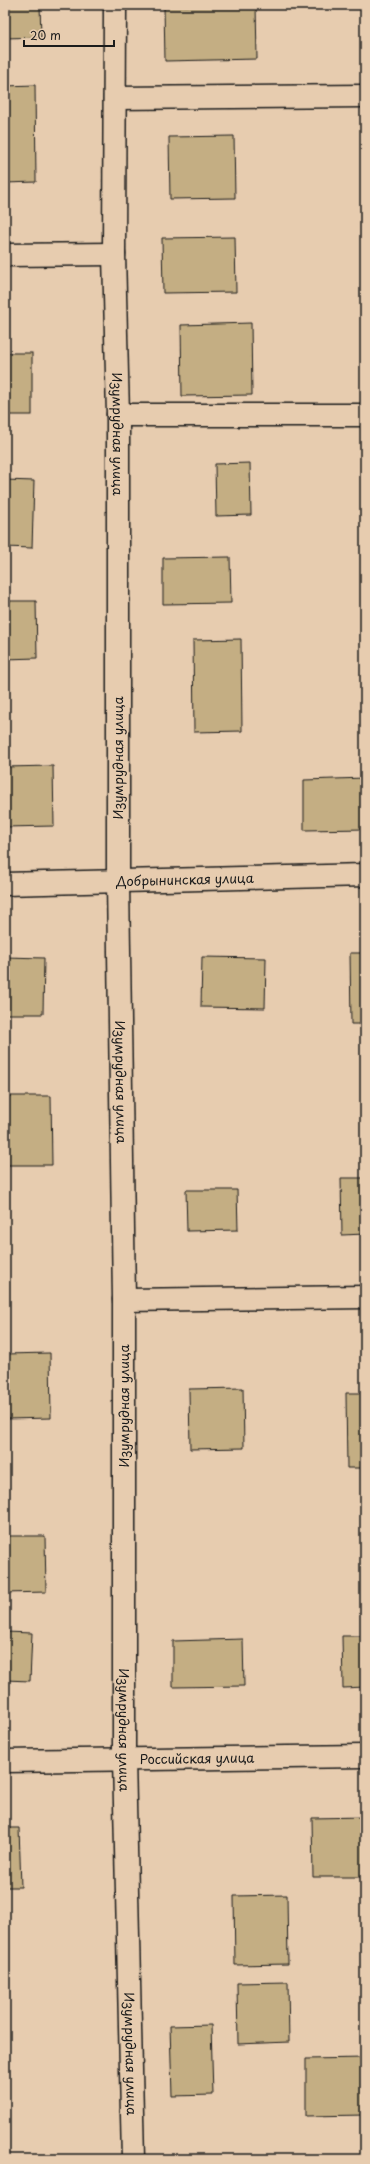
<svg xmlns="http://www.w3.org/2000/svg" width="370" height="2164" font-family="'Playpen Sans',sans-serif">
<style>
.building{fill:#c4ae83;stroke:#1c1c1c}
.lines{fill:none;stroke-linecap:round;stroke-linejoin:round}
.minor-casing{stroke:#1c1c1c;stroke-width:25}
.minor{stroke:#e7ccaf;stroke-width:22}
.labels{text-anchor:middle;stroke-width:3;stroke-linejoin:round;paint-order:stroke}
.street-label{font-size:13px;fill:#1c1c1c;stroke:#e7ccaf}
</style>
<rect width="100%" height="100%" fill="#e7ccaf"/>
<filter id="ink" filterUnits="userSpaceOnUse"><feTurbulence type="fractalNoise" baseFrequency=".025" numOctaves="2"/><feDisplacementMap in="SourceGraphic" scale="8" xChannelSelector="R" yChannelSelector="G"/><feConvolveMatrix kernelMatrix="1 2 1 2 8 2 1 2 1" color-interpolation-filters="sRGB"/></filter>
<g filter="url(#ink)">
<g class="building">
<path d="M5 5H40L41 37 5 38Z"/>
<path d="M256 5 257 59 165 61 164 6Z"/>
<path d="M35 85 36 182 5 183V86Z"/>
<path d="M234 136 235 198 170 199 169 137Z"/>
<path d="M235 237 236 292 163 293 162 238Z"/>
<path d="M251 323 252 395 182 396 181 325Z"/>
<rect x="5" y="353" width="27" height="62"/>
<path d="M250 463 251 515 216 516 215 464Z"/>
<path d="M5 480 34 481 32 548 5 547Z"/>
<path d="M230 557 231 603 163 604V558Z"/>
<path d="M5 601H36L37 658 5 659Z"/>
<path d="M241 639 242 731 194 732 193 640Z"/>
<path d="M53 766 54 826 5 827V767Z"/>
<path d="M365 778V829L304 830V780Z"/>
<path d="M350 953H365V1024H351Z"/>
<path d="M5 957 44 958 43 1014H5Z"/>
<path d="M202 957 266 958 265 1008 201 1007Z"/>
<path d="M5 1096H51L52 1165H5Z"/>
<path d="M341 1178H365V1234L342 1235Z"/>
<path d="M186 1190H237L238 1230 187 1231Z"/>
<path d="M50 1353 51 1418 5 1419V1354Z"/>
<path d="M243 1388 244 1448 190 1449 189 1389Z"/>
<path d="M346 1393H365V1468H347Z"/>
<path d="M5 1536H45L46 1592 5 1593Z"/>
<path d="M5 1632 32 1633 30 1681 5 1680Z"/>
<path d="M342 1636H365V1687L343 1688Z"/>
<path d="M243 1639 244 1686 173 1687V1641Z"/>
<path d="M365 1817V1877H313L312 1818Z"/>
<path d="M5 1828H19L21 1887H5Z"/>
<path d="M287 1895 288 1964 235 1965 234 1896Z"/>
<path d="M288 1982 289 2042 238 2044 237 1983Z"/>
<path d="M211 2025 213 2095 172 2096 170 2026Z"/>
<path d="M365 2058V2115L306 2116V2059Z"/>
</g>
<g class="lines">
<g class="minor-casing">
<g id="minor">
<path id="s1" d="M115 5 114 254 118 415V882L124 1300V1759L133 2159"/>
<path d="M115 98 365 96"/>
<path d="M5 255 114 254"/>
<path d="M118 415H365"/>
<path id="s2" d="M5 884 365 875"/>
<path d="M124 1300 365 1297"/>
<path id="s3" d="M5 1761 365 1756"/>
</g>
</g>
<use href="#minor" class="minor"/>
</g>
</g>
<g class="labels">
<g class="street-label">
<text dy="5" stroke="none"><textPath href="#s1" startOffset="429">Изумрудная улица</textPath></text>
<text transform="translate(118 758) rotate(-90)" y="5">Изумрудная улица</text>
<text dy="5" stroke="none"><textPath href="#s2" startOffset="180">Добрынинская улица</textPath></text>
<text dy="5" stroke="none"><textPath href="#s1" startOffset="1077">Изумрудная улица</textPath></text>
<text transform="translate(124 1406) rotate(-90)" y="5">Изумрудная улица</text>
<text dy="5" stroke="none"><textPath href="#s1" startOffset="1725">Изумрудная улица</textPath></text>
<text dy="5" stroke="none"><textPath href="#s3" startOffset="192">Российская улица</textPath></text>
<text dy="5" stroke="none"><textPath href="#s1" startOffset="2049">Изумрудная улица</textPath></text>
</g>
</g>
<rect width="370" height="2164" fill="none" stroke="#e7ccaf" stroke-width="20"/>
<rect x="10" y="10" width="350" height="2144" fill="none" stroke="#1c1c1c" stroke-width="1.5" filter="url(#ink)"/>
<path d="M24 40v6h90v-6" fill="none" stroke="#1c1c1c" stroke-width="2"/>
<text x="30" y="40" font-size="12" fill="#1c1c1c" stroke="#e7ccaf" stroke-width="3" paint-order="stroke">20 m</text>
</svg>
